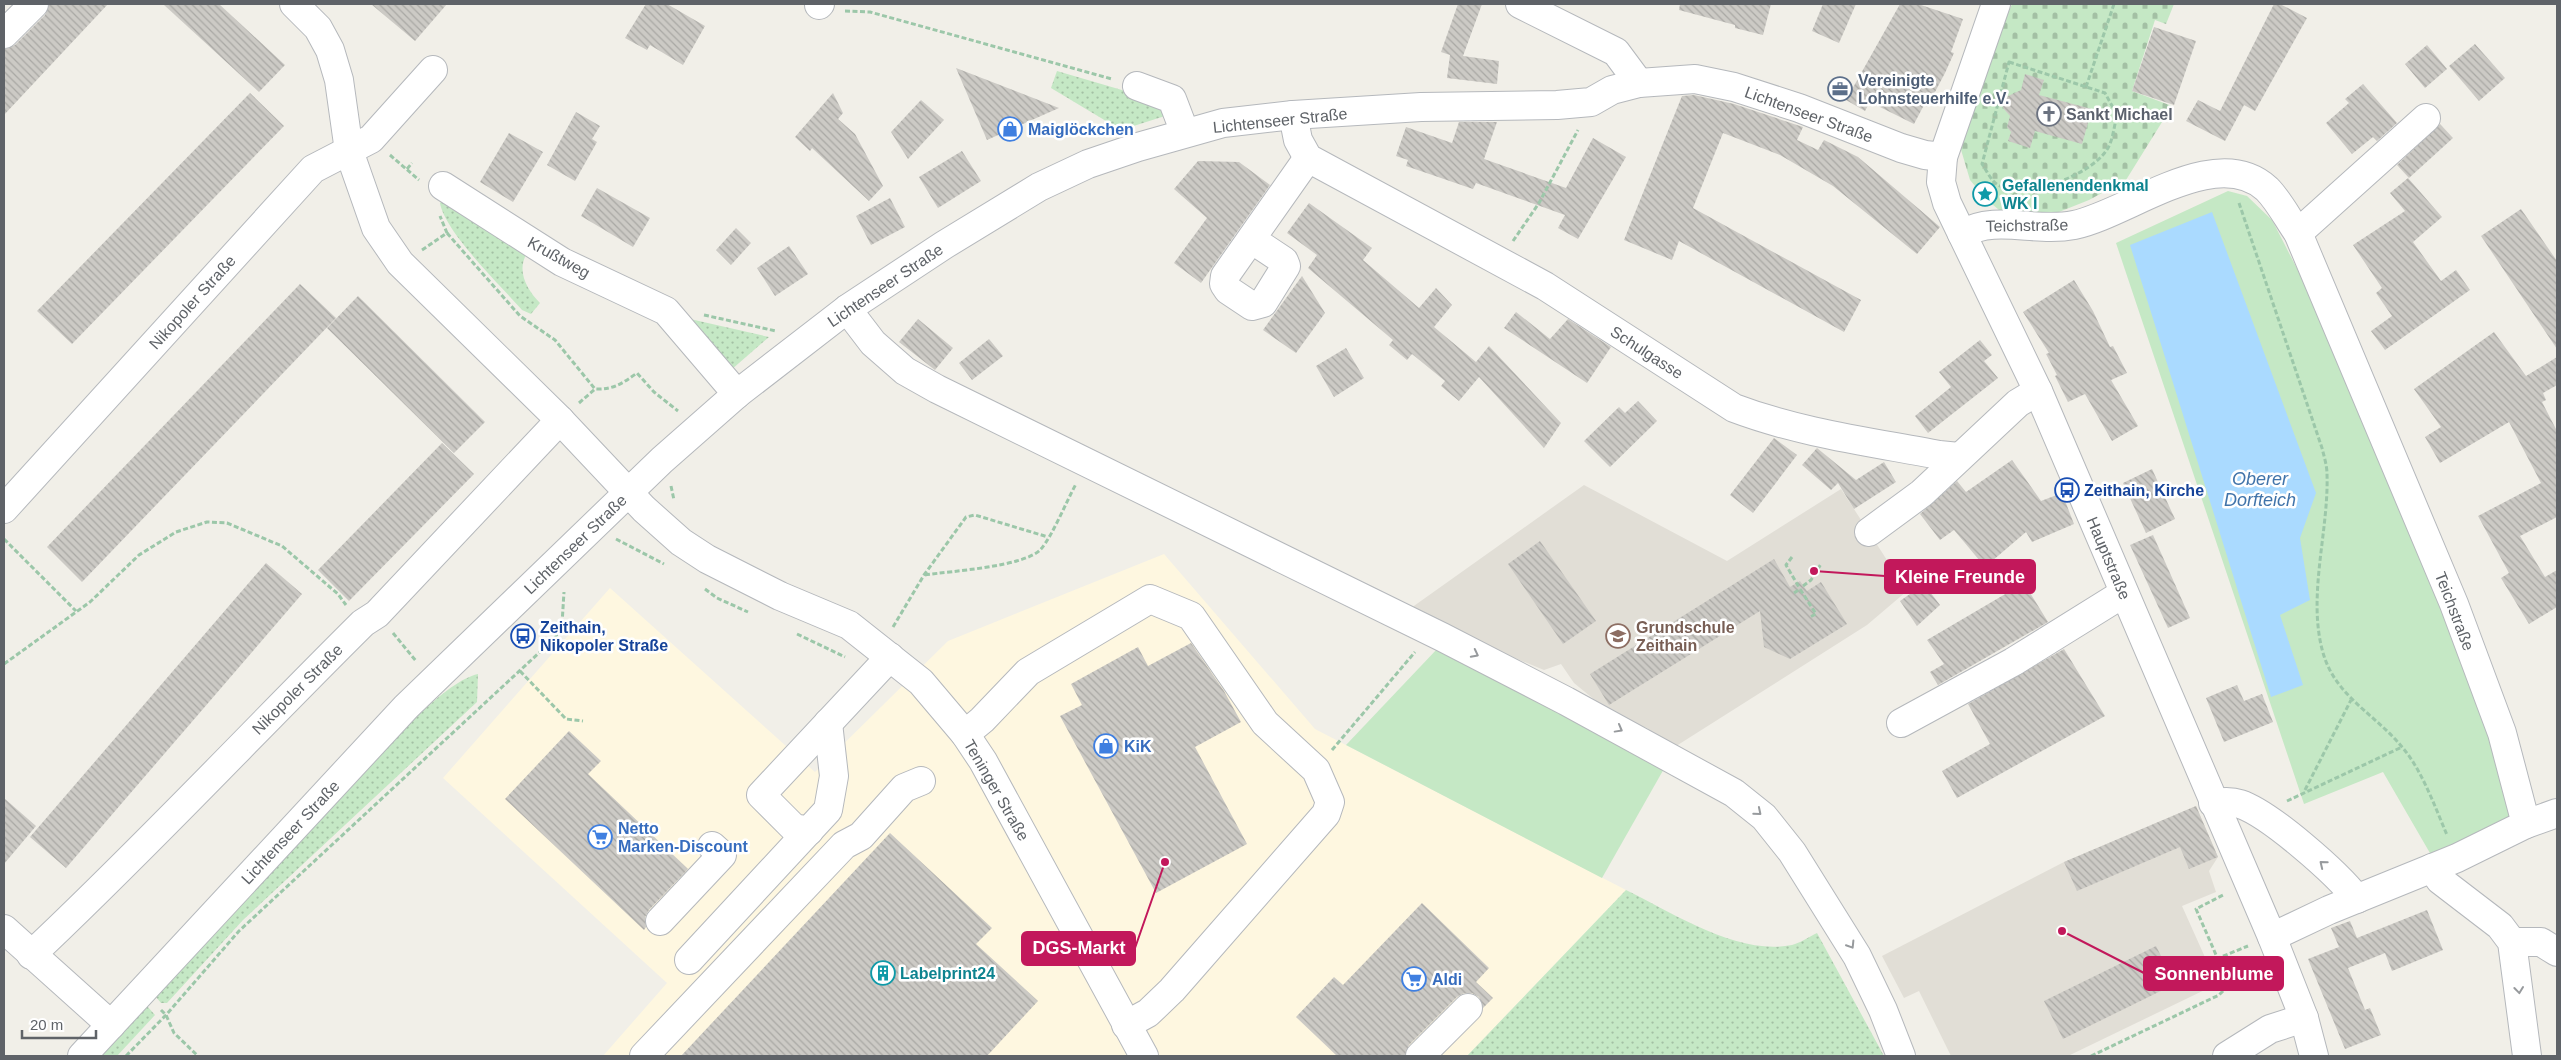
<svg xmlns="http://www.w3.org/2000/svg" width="2561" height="1060" font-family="Helvetica,sans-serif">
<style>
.commercial{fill:#fef7e0}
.education{fill:#e1ded6}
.grass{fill:url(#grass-dots)}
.cemetery{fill:url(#cemetery-stones)}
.green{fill:#c5e8c5}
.water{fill:#aadaff}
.building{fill:url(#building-back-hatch)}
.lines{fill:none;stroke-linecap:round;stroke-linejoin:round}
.minor-casing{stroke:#b5b8bc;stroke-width:30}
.path{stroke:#9cc7a9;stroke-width:3;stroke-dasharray:5 2.5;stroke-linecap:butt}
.minor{stroke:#fff;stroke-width:28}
.oneway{stroke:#979a9d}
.labels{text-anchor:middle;stroke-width:5;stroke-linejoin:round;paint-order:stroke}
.service-label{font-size:16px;font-weight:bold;fill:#4e5e75;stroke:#fff;text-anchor:start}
.street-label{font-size:16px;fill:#5f6368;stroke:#fff}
.worship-label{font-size:16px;font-weight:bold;fill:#5b616d;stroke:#fff;text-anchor:start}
.shop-label{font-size:16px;font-weight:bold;fill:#366cbe;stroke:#fff;text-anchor:start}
.culture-label{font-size:16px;font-weight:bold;fill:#0d838f;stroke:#fff;text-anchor:start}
.transit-label{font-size:16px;font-weight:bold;fill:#164399;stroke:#fff;text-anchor:start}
.education-label{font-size:16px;font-weight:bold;fill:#785e54;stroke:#fff;text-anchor:start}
.water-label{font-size:18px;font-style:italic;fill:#4174aa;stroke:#fff}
.leader{fill:none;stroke:#c2185b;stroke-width:2}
.callout-dot{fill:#c2185b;stroke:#fff;stroke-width:2}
.callout{fill:#c2185b;stroke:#c2185b;stroke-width:2}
.callout-label{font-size:18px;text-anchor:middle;font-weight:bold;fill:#fff}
</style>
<defs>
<pattern id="grass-dots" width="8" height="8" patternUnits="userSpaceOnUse" patternTransform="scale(1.25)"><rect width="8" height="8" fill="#c5e8c5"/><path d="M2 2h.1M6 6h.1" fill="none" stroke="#a3c0a4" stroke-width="1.8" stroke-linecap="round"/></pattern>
<pattern id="cemetery-stones" width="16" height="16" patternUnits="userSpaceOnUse" patternTransform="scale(1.25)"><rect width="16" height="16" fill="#c5e8c5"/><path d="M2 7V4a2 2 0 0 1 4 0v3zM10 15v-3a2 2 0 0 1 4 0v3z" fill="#a3c0a4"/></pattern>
<pattern id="building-back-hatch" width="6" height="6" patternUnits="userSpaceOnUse" patternTransform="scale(1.25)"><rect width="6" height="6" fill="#cccac5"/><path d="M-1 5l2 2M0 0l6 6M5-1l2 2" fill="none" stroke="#a9a8a4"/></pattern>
</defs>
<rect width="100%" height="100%" fill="#f1efe8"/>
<path class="commercial" d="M1164 554 1315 729 1626 890 1467 1056H603L667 983 443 778 610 588 815 772 948 641Z"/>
<g class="education">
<path d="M1584 485 1727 561 1841 489 1907 591 1867 625 1673 748 1647 728 1612 714 1574 683 1561 664 1544 670 1404 613Z"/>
<path d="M2196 806 2218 857 2209 871 2216 892 2182 906 2217 984 2068 1056H1951L1919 991 1904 998 1882 956 2064 862Z"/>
</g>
<g class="grass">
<path d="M1057 71 1156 100 1165 116 1121 130 1051 88Z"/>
<path d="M445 198 527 253C516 271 527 290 540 303L531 314 522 310C500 285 445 232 440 203Z"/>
<path d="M690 319 769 337 731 370Z"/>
<path d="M478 674 477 702 243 920 167 1003H161L156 997 162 987C231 913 299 839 370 766 395 740 444 682 478 674Z"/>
<path d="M1626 890C1673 913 1738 956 1792 945 1800 943 1809 937 1817 933L1884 1056H1467Z"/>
<path d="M147 1006 155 1015 117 1056H101Z"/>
</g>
<path class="cemetery" d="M2012 4H2174L2166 24 2155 20 2132 91 2172 106 2126 180 2089 200 2059 212 2027 217 2005 215 1986 199 1970 180 1959 143 1977 87Z"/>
<g class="green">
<path d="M2228 191 2247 196 2272 220 2325 323 2495 737 2512 820 2434 860 2383 772 2304 804 2116 243Z"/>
<path d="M1438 648 1665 767 1602 878 1346 745Z"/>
</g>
<path class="water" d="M2212 212 2316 493 2300 538 2310 600 2280 615 2303 685 2271 697 2130 245Z"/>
<g class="building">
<path d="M49 4H108L4 115V49L15 45 45 15Z"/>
<path d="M163 4H219L285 65 259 92Z"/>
<path d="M371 4H447L415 41Z"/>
<path d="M646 4H667L705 26 683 65 650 45 647 50 625 38Z"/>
<path d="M1458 4H1482L1463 56 1499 61 1497 84 1447 78 1450 55 1441 52Z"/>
<path d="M1680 4H1771L1763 35 1735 28V25L1679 10Z"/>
<path d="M1823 4H1856L1839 43 1812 31Z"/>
<path d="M1900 4H1918L1963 19 1951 52 1954 53 1945 73 1927 107 1924 105 1914 124 1870 102 1865 111 1846 100Z"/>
<path d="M2274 4H2280L2307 18 2255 111 2244 105 2225 141 2186 121 2198 100 2220 111Z"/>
<path d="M2154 27 2196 41 2174 105 2132 91Z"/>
<path d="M2475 44 2505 78 2479 101 2449 66Z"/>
<path d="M2427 45 2447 69 2425 88 2405 64Z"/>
<path d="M956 68 1059 108 987 140Z"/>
<path d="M2025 74 2044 80 2039 95 2092 109 2082 144 2035 131 2030 148 2008 141 2011 132 2007 127 2010 116 2003 108 2006 97 2021 90Z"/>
<path d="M2363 84 2397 123 2377 141 2373 137 2352 154 2326 123 2349 103 2345 99Z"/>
<path d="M250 93 284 126 72 344 37 311Z"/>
<path d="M833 93 843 113 838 119 855 134 883 186 869 201 812 148 810 151 795 137Z"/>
<path d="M1694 95 1734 104 1803 127 1797 140 1818 150 1824 140 1858 157 1940 227 1917 254 1833 186 1780 155 1723 133 1693 208 1861 300 1844 332 1679 241 1672 260 1624 240 1682 96Z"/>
<path d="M921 100 944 120 908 159 891 132Z"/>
<path d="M576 112 600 126 592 139 597 142 575 181 547 165Z"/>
<path d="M1459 122H1497L1484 159 1566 188 1593 138 1626 157 1578 239 1558 228 1565 215 1476 183 1473 189 1406 166 1408 160 1396 156 1406 127 1452 143Z"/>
<path d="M2440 124 2453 138 2409 178 2397 165Z"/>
<path d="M509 133 543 152 513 202 480 182Z"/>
<path d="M962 151 981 181 938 208 919 177Z"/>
<path d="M1198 161 1239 162 1270 185 1201 283 1174 263 1207 218 1174 189Z"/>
<path d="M2408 178 2442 217 2413 242 2441 281 2456 270 2470 290 2385 350 2371 331 2392 316 2376 293 2382 288 2353 245 2405 211 2390 193Z"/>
<path d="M597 188 650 218 633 247 581 216Z"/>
<path d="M890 198 905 227 871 245 856 216Z"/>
<path d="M1309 203 1372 248 1363 260 1419 308 1436 288 1452 305 1434 327 1476 362 1489 346 1561 423 1544 448 1479 377 1459 401 1441 386 1445 381 1412 354 1407 360 1389 345 1393 340 1308 268 1317 255 1287 233Z"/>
<path d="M2521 209 2557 261V349L2481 236Z"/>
<path d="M736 228 751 243 731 265 716 250Z"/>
<path d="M789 246 808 274 775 296 757 268Z"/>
<path d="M1302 276 1325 313 1296 353 1263 330Z"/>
<path d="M2074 280 2093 311 2110 347 2113 346 2127 373 2111 380 2138 426 2112 441 2085 394 2068 402 2055 376 2057 375 2046 354 2049 353 2023 312Z"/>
<path d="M300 284 336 318 82 582 47 547Z"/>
<path d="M358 296 485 422 454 453 327 328Z"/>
<path d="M1516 312 1550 339 1568 319 1611 347 1587 383 1504 328Z"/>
<path d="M918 319 953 348 935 370 899 342Z"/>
<path d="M2494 332 2526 376 2557 357V385L2543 393 2546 400 2542 402 2557 431V517L2520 536 2545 577 2557 570V607L2529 624 2501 578 2509 573 2478 516 2541 483 2509 422 2440 463 2425 437 2441 427 2414 389Z"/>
<path d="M989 339 1003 356 972 380 959 363Z"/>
<path d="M1980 340 1992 355 1984 361 1998 378 1928 433 1915 416 1951 387 1939 372Z"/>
<path d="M1346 348 1364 378 1334 397 1316 366Z"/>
<path d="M1638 401 1657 421 1610 467 1584 441 1619 407 1625 413Z"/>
<path d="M1774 438 1797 455 1753 513 1730 495Z"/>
<path d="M442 443 474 474 349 601 318 570Z"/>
<path d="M1817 448 1856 480 1884 462 1896 482 1854 509 1838 483 1831 490 1802 465Z"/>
<path d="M2012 460 2041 501 2062 493 2074 524 2032 542 2026 532 1985 567 1954 530 1940 540 1920 514 1957 481 1966 492Z"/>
<path d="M2152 469 2175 519 2146 533 2123 483Z"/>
<path d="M2153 535 2190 618 2168 628 2130 545Z"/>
<path d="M1540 541 1596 621 1563 644 1508 564Z"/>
<path d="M1774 559 1790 587 1800 581 1807 591 1821 582 1847 624 1790 659 1764 647 1760 611 1609 705 1590 674Z"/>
<path d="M266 563 302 594 66 868 30 837Z"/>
<path d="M2024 583 2048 622 1938 685 1930 672 1944 664 1927 640Z"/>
<path d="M1924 584 1940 605 1917 626 1900 601Z"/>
<path d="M1191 643 1224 691 1241 722 1195 747 1247 844 1156 893 1060 716 1082 705 1071 684 1138 647 1148 666Z"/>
<path d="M2064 649 2105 716 1957 798 1942 771 1990 744 1968 704Z"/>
<path d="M2237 685 2244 701 2262 694 2273 722 2224 742 2206 698Z"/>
<path d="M569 731 601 761 588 774 688 869 649 910 645 917 646 927 644 930 505 799Z"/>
<path d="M4 798 36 826 4 864Z"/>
<path d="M2196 806 2218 857 2189 869 2180 847 2077 891 2064 862Z"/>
<path d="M890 833 992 928 976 944 1038 1001 987 1056H681Z"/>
<path d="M1422 903 1489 968 1476 982 1493 998 1483 1008 1479 997 1472 993H1464L1457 997 1409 1045 1405 1056H1337L1296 1017 1334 977 1343 985Z"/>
<path d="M2427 910 2443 950 2392 971 2385 953 2348 968 2365 1010 2370 1008 2381 1035 2345 1049 2308 959 2339 947 2331 928 2350 921 2357 938Z"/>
<path d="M2156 946 2175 984 2063 1039 2044 1001Z"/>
</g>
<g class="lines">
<g class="minor-casing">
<g id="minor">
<path d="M294 4 318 28 330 50 339 80 349 151 376 228 400 263 560 420 644 509 681 542 707 559 780 596 849 625 921 682 965 734 983 761 1144 1056"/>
<path d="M1520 4 1616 52 1639 83"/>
<path d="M1996 4 1943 157 1941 182 1947 203 2038 391 2272 937 2304 1018 2314 1056"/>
<path d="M819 5 820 4"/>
<path d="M4 34 34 4"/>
<path d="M1137 86 1172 99 1185 133"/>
<path d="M1293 115 1298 140 1308 158 1545 286 1734 408C1800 433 1871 442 1939 455L1959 457"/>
<path d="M443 186 562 262 666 311 737 394"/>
<path d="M2298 233 2426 118"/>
<path d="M1962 234C1996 214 2035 233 2074 225 2128 214 2216 142 2267 189 2279 201 2288 219 2298 233L2454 604 2502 733 2526 824 2457 858 2329 910 2272 937"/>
<path d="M1251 239 1284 261 1286 266 1263 303 1252 306 1228 290 1224 284 1225 276 1308 158"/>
<path d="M847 309 873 343 905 371 937 389 1442 637 1566 701 1734 793 1764 817 1792 852 1857 956 1883 1010 1901 1056"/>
<path d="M4 509 313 169 371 139 433 70"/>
<path d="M1869 532 1922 493 2018 403 2038 391"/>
<path d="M1901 723 2013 662 2124 593"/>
<path d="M965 734 982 720 1028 672 1150 599 1191 616 1265 723 1316 770 1330 802 1326 814 1172 990 1148 1013 1126 1025"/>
<path d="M2213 803C2222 802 2231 801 2240 804 2270 814 2337 873 2357 899"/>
<path d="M2526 824 2557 813"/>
<path d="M809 831 794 828 761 795 890 657"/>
<path d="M2432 868 2440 880 2500 926 2512 942 2527 1056"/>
<path d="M660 921 722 855 712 846"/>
<path d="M4 929 111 1025"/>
<path d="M2512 942H2541L2557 952"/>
<path d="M31 955C145 848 252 733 363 623L377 614 560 420"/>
<path d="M689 960 828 810 834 776 828 723"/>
<path d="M82 1056 406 707 662 460 737 394 847 309 944 245 1039 187 1088 164 1138 147 1223 123 1293 115 1421 107 1557 105 1591 102 1612 90 1639 83 1695 79 1734 87 1799 108 1901 148 1925 155 1943 157"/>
<path d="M644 1056 844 845 861 836 904 788 921 781"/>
<path d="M1420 1056 1468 1008"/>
<path d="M2227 1056 2270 1029 2304 1018"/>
</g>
</g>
<g class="path">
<path d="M845 11 870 12 1112 79"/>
<path d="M2009 62 2105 93 2117 115C2114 126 2113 142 2106 151 2090 175 2024 201 1998 185 1991 181 1987 171 1982 164Z"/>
<path d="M2086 87 2114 4"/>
<path d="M390 155 419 180"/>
<path d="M407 169 412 163"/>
<path d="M1990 201 1994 182"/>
<path d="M2239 203 2322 448C2324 456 2327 466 2327 474 2329 532 2306 599 2324 656 2337 697 2376 715 2402 747 2422 770 2435 807 2447 835"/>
<path d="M447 233 520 316 555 340 595 389C613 390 623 383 637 373L654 392 678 411"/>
<path d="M1513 241 1539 203 1578 130"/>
<path d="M422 250 447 233 440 216"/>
<path d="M704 315 776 331"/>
<path d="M579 403 595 389"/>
<path d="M671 486 674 500"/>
<path d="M4 539 76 611"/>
<path d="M616 539 664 564"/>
<path d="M1792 557 1786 565 1800 589"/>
<path d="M925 575C950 571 1025 567 1041 549 1053 535 1066 502 1076 484"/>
<path d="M1803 586 1811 580 1821 564"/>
<path d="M705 589 717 598 748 612"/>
<path d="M1794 593 1800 589 1816 614 1810 617"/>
<path d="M893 627 924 575 966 517 975 515 1048 537"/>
<path d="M393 633 416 661"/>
<path d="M797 634 845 657"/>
<path d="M4 664 90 602 139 555 176 532 207 522 227 523 282 546 338 594 346 605"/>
<path d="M520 671 566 719 583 721"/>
<path d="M1332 750 1415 652"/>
<path d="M2305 790 2351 700"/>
<path d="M2287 801 2402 747"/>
<path d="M2216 959 2248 946"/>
<path d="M161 1010 166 1015 174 1033 198 1056"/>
<path d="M126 1056 166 1015 239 931 555 638 562 624 564 592"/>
<path d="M2091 1056 2219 995 2226 988 2227 980 2196 909 2225 894"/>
</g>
<use href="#minor" class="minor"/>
</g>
<defs><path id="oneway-chevron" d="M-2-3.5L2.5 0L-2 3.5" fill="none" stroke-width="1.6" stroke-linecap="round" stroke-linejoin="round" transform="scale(1.25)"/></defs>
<g class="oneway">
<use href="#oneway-chevron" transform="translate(1475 654) rotate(27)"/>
<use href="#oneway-chevron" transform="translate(1619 729) rotate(29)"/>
<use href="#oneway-chevron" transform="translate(1758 812) rotate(40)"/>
<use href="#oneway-chevron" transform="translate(2323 864) rotate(-141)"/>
<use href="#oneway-chevron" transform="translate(1851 945) rotate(58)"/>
<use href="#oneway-chevron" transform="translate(2519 990) rotate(83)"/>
</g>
<defs>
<g id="office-ring" transform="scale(1.25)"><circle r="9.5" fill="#fff" stroke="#5c6f8a" stroke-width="1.5"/><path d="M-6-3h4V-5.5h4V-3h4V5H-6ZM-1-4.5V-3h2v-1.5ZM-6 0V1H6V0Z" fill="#5c6f8a"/></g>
<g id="church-ring" transform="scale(1.25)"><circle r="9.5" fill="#fff" stroke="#6b7280" stroke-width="1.5"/><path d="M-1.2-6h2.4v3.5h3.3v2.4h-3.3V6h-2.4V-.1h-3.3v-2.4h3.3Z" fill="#6b7280"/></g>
<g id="shop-ring" transform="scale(1.25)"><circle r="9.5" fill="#fff" stroke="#3f7fe0" stroke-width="1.5"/><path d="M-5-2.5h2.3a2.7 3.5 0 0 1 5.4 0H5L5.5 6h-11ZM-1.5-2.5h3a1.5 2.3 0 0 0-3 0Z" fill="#3f7fe0"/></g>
<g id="sight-ring" transform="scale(1.25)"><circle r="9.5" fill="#fff" stroke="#0f9aa8" stroke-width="1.5"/><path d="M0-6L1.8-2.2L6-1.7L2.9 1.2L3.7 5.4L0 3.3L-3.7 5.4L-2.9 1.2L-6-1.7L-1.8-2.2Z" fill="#0f9aa8"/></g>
<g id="bus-ring" transform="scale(1.25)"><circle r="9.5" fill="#fff" stroke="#1a4fb4" stroke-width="1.5"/><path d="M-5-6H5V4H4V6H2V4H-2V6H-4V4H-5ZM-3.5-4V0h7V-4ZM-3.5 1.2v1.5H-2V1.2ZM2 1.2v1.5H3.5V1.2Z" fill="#1a4fb4"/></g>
<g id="school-ring" transform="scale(1.25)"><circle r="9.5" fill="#fff" stroke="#8d6e63" stroke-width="1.5"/><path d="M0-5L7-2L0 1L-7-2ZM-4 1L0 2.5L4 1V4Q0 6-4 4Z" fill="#8d6e63"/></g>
<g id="supermarket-ring" transform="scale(1.25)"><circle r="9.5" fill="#fff" stroke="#3f7fe0" stroke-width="1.5"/><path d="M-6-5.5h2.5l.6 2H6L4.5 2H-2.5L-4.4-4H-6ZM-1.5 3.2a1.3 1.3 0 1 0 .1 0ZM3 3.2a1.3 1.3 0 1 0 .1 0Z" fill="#3f7fe0"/></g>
<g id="building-ring" transform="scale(1.25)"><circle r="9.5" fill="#fff" stroke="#0f9aa8" stroke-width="1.5"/><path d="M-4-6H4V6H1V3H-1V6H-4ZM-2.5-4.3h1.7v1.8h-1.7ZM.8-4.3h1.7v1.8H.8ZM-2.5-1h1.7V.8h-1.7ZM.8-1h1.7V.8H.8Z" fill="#0f9aa8"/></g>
</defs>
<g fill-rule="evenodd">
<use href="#office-ring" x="1840" y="89"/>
<use href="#church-ring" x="2049" y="114"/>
<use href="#shop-ring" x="1010" y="129"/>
<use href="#sight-ring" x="1985" y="194"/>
<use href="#bus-ring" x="2067" y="490"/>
<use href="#bus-ring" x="523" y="636"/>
<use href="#school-ring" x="1618" y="636"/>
<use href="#shop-ring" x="1106" y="746"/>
<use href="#supermarket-ring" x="600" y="837"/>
<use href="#building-ring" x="883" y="973"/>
<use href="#supermarket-ring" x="1414" y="979"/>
</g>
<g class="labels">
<g class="service-label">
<text x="1858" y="86">Vereinigte<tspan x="1858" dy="18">Lohnsteuerhilfe e.V.</tspan></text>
</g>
<g class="street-label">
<text transform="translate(1809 114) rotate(20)" y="6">Lichtenseer Straße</text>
<text transform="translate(1280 120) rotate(-6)" y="6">Lichtenseer Straße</text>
<text transform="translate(2027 225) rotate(-1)" y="6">Teichstraße</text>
<text transform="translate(559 257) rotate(29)" y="6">Krußtweg</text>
<text transform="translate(885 285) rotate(-34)" y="6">Lichtenseer Straße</text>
<text transform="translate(192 302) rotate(-48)" y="6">Nikopoler Straße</text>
<text transform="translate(1647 352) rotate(33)" y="6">Schulgasse</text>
<text transform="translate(575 544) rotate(-44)" y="6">Lichtenseer Straße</text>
<text transform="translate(2109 558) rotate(67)" y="6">Hauptstraße</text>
<text transform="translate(2455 611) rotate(69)" y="6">Teichstraße</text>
<text transform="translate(297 689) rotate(-45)" y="6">Nikopoler Straße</text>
<text transform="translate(997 790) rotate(60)" y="6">Teninger Straße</text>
<text transform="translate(290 832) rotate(-47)" y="6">Lichtenseer Straße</text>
</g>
<g class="worship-label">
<text x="2066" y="120">Sankt Michael</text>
</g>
<g class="shop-label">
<text x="1028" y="135">Maiglöckchen</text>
<text x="1124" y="752">KiK</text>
<text x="618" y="834">Netto<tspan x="618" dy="18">Marken-Discount</tspan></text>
<text x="1432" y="985">Aldi</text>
</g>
<g class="culture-label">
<text x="2002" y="191">Gefallenendenkmal<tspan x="2002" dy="18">WK I</tspan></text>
<text x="900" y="979">Labelprint24</text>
</g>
<g class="transit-label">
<text x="2084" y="496">Zeithain, Kirche</text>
<text x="540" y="633">Zeithain,<tspan x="540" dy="18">Nikopoler Straße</tspan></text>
</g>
<g class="education-label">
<text x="1636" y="633">Grundschule<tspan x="1636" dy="18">Zeithain</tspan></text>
</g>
<g class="water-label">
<text x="2260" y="485">Oberer<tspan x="2260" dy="21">Dorfteich</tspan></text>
</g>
</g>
<path class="leader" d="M1814 571L1885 576M1165 862L1135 948M2062 931L2144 973"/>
<g class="callout-dot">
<circle cx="1814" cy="571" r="5"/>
<circle cx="1165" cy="862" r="5"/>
<circle cx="2062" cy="931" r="5"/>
</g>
<g class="callout">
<rect x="1885" y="560" width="150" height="33" rx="5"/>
<rect x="1022" y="932" width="113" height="33" rx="5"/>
<rect x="2144" y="957" width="139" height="33" rx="5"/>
</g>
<g class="callout-label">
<text x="1960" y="583">Kleine Freunde</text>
<text x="1079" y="954">DGS-Markt</text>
<text x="2214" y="980">Sonnenblume</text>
</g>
<rect width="2561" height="1060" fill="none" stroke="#5f6368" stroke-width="10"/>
<path d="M22 1030v8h74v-8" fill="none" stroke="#5f6368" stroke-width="2.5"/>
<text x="30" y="1030" font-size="15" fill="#5f6368" stroke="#ffffff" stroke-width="4" paint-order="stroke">20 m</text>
</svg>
